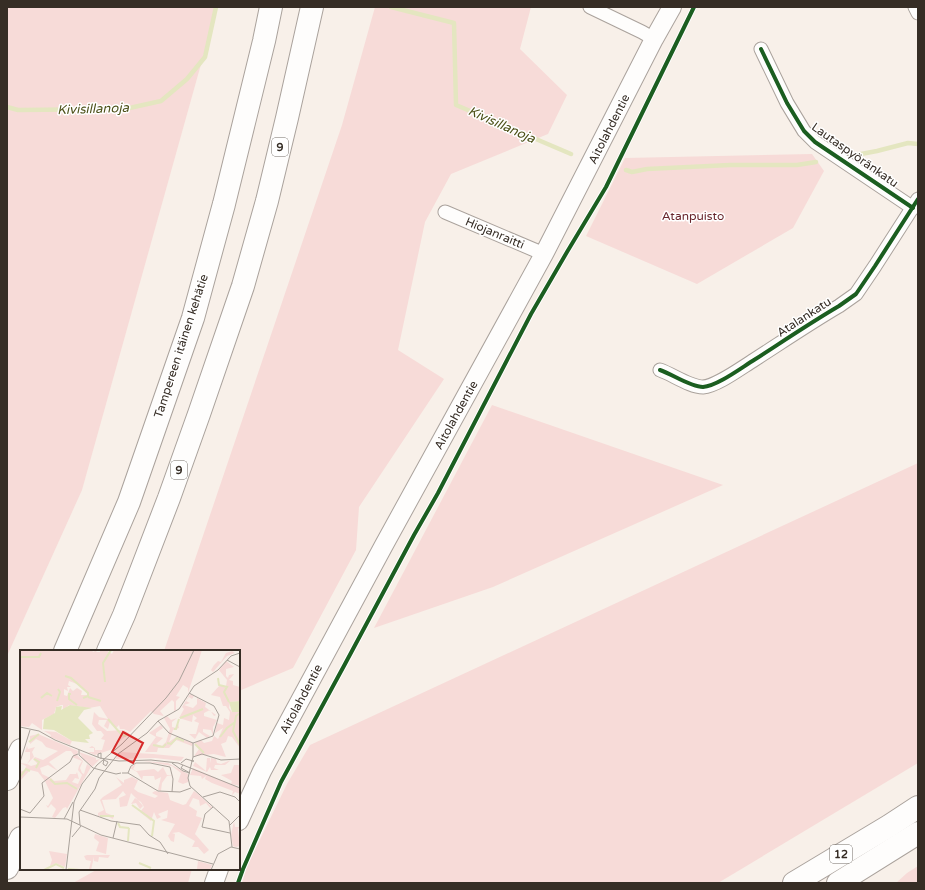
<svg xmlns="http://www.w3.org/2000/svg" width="925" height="890" font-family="'Varela Round',sans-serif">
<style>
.green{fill:#f7dbd8}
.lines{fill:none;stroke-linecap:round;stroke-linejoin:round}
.stream{stroke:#e4e6c0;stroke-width:4.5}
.street-casing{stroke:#aaa29c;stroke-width:15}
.secondary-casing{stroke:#aaa29c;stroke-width:20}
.highway-casing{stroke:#aaa29c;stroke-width:24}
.street{stroke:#fefdfc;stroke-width:13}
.secondary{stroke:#fefdfc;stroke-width:18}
.highway{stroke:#fefdfc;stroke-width:22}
.cycleway-casing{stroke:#fff;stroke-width:6}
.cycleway{stroke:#1b5e20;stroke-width:4}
.labels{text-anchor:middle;stroke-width:3;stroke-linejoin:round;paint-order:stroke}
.shield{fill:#fff;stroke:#726c66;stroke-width:1}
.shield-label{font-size:11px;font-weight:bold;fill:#362d25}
.street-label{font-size:12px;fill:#362d25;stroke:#fff}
.park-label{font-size:12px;fill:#68252c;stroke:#fff}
.water-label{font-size:13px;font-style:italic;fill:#4d5119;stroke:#fff}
.inset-river{fill:none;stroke:#e4e6c0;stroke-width:2}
.inset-road{fill:none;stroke:#aaa29b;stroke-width:1}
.view{fill:#d62828;fill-opacity:0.15;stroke:#d62828;stroke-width:2}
.inset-edge{fill:none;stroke:#362d25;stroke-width:2}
</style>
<rect width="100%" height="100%" fill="#f8f0e9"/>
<g class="green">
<path d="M7 7H217L82 490 7 656Z"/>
<path d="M375 7H531L520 49 567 95 548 134 451 174 425 222 398 350 444 379 359 507 356 550 293 668 239 691V651H164L342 125Z"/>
<path d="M812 154 824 171 793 228 697 284 586 236 625 158Z"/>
<path d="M492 405 723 485 493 587 374 628Z"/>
<path d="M918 463V763L718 883H242L247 866 287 784 310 745Z"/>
<path d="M918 866V883H896L907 873Z"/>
<path d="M98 869H192L188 883H73Z"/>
</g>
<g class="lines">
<g class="stream">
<path d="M391 7 454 23 456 105 571 154"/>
<path d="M7 107 18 110 125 109 161 101 187 79 205 57 216 7"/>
<path d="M845 157 877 151 908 143 918 144"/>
<path d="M626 170 632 172 647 169 730 165H797L816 162"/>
</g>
<g class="street-casing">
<g id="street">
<path d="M590 7 642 32 654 39"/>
<path d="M915 7 918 13"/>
<path d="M761 49 787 103 804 131 815 142 913 208"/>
<path d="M445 212 544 254"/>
<path d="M660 370C672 374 690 387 703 387 717 386 741 368 754 360 782 342 810 323 839 306L856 294 875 266 918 199"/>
</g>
</g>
<g class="secondary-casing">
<g id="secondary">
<path d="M239 821 262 771 384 545 544 254 654 39 672 7"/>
<path d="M214 883 219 869"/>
</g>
</g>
<g class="highway-casing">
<g id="highway">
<path d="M65 651 129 502 193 318 224 204 264 41 271 7"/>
<path d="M108 651 124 615 169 498 199 414 243 286 267 201 287 118 312 7"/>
<path d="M7 779 21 750"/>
<path d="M7 868 21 838"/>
<path d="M794 883 889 826 918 807"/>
<path d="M838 883 918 833"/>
</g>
</g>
<use href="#street" class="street"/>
<use href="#secondary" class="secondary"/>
<use href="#highway" class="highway"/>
<g class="cycleway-casing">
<g id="cycleway">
<path d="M761 49 787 103 804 131 815 142 913 208"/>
<path d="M660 370C672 374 690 387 703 387 717 386 741 368 754 360 782 342 810 323 839 306L856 294 875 266 918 199"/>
<path d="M238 883 243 869 281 782 345 664 414 535 438 493 531 314 567 252 606 187 694 7"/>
</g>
</g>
<use href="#cycleway" class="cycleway"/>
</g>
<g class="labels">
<g class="shield">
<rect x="272" y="138" width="16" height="18" rx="3"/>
<rect x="171" y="461" width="16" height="18" rx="3"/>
<rect x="830" y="845" width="22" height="18" rx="3"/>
</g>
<g class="shield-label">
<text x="280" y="151">9</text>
<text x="179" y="474">9</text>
<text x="841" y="858">12</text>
</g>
<g class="street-label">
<text transform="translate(609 129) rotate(-63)" y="4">Aitolahdentie</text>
<text transform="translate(855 155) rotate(35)" y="4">Lautaspyöränkatu</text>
<text transform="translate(495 233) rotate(23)" y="4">Hiojanraitti</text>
<text transform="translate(804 317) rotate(-33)" y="4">Atalankatu</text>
<text transform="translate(181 346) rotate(-72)" y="4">Tampereen itäinen kehätie</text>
<text transform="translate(456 415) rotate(-61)" y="4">Aitolahdentie</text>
<text transform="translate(301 699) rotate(-62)" y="4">Aitolahdentie</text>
</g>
<g class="park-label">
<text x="693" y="220">Atanpuisto</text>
</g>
<g class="water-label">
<text transform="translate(93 108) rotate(-2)" y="5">Kivisillanoja</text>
<text transform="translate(502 124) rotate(24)" y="5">Kivisillanoja</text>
</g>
</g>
<g transform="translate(20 650)">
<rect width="220" height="220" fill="#f8f0e9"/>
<path d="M0 0H70L74 2 75 0H78L76 2H80V0H86L92 4 94 0H182L168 43V38L163 35 156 46 160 47 156 51V60L154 61V52L152 50 140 61 144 66 134 64 131 61 110 82 104 79H100L99 75 96 78 90 72 88 79 84 76 87 70H79L78 74 87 81 104 80 109 83 90 100 75 105 68 102H74V98H69L72 96 75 98V100H82L85 90 81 89 84 85 81 81H77L72 74 74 62 79 67 88 69 80 56 69 58 49 55 43 60V55H41L36 57 34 64 22 70V80L12 73 9 77 0 76ZM49 31 57 34 69 45H61L62 41 57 38 53 41 50 38 47 46 44 45V39L48 41 47 37H51L48 35ZM212 1 215 3 207 6 193 22 191 20 194 15 198 11 201 12 206 3ZM206 11 214 17 206 19V26L208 28 209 25 214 24 209 30 213 31V35L220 37V51L210 52 209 58 212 62H220V98L212 87 208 86 206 92 201 94 206 107 194 104 174 106 179 99 174 93 181 90 184 93 192 91 194 86 198 89 203 78 195 83 197 73 203 75 204 68 209 70 210 62 206 56H203L200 47 191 45 200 35 206 36 207 30 199 20ZM170 44 174 46 172 49 169 47 166 51 170 53 164 55 173 58 177 54V48L186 53 185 57 196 65 194 66 190 60 184 63V66L197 70 193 77V85L191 80 183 79V82L190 86 187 88 179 82 175 89 169 84H176L179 73 174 71 177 68 173 65 172 72 159 68 164 59 162 57ZM147 66 151 70 157 68 152 72V77L156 78 158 73 159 78 153 80 149 92 156 87 173 93 172 96 156 90 149 98H138L137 102H125L136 87 129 83 141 75 143 78 136 83V86L143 88 136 94 142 96 146 92 150 79 144 68ZM24 81 36 82 52 91 50 95 30 87 31 85ZM18 84 58 101 57 105 63 111 60 118 62 123 64 124 67 114 71 117 47 159 46 157 43 158 35 168 32 167 36 159 31 154 28 158 26 155 28 156 33 148 25 131 31 128 34 131 46 130 50 124H56L57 122 59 129 55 128 52 132 58 134 62 125 58 120 59 116 62 111 52 107 54 105 51 101H46L29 112 38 121 28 115 20 118 22 124 30 128 25 131 18 122 10 120 0 131V122L5 120 6 116 0 113 7 114 10 109V102H5L7 96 8 99 15 97 12 102 14 107 7 114 11 116 18 114 13 109 15 107 23 110 38 101 26 97 22 92 16 89 10 94V86ZM59 102 76 108V110L80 109 72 117 65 110 69 109 64 110ZM101 102 133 104 164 107 161 111 135 108 95 109ZM187 108H190L191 113V108L196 109 197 113 201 114 211 110 205 115H195L194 118 199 120H191L190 117 187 122 173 116 175 112 186 121ZM123 111 148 113 168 124V132L163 134 158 132 161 123 152 116ZM116 114 113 119 116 121 134 119 138 122 143 117 147 125 153 126H147L142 133 141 141 138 140 141 127 135 130 134 126H123L122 130 117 122 110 118ZM214 115H220V136L211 134 212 131 201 125 211 123ZM173 118 220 138V144L215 142 212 145 213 141 192 133 185 129 186 126 182 129 181 126 170 125ZM96 127 104 133V130L112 127 118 130 114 139 118 142 135 148 138 146 132 143 135 141 148 143 150 150 163 155 166 154 174 141 178 144 192 157 191 159 186 153 180 156 179 150 173 148 169 156 177 161 176 166 182 168 175 184 189 200 184 204 178 197H172L175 191 159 182 152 183 155 184 154 192 151 191 148 186 155 174 141 170 147 168 148 160 138 164 141 167 137 169 134 162 131 171 120 162 124 157 121 152 118 150 123 156 120 159 116 153 111 154 115 148 118 150 111 143 107 156 100 157 99 148 106 145 103 141 96 149 82 150 86 163 94 166 93 169 85 165 78 166V163L84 160 80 150 83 147 102 135ZM214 171 215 177H220L218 179 220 196 216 197 213 196 211 185ZM75 184 88 188 86 204 76 201 79 192 74 188ZM29 201 47 204 45 217 36 213 30 216 32 210ZM67 205H90L88 208 79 207 78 212 74 211V207L71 220 69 219 71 211 66 210 64 206ZM178 211 192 215 190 220 177 219Z" fill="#f7dbd8" fill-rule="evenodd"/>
<path d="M220 51V62H212L209 52ZM50 55 72 58 64 60 58 68 73 83 69 85 70 89H65L69 93 52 91 34 80 23 79 24 69 35 63 36 57 42 56 41 60Z" fill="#e4e6c0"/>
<path class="inset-river" d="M0 7H19L21 3M45 26 51 28 68 43V46L63 48M198 28 199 35 207 37 204 42 209 52M85 32 83 13 91 0M51 44H49V49L57 55M68 47 81 51M21 48 27 43 32 46M37 51 40 42 38 39M220 63 216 66 213 81 220 95M160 68 183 59M88 69 100 83 105 86 108 84M154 79H156L159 69M200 87 207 78 215 72M9 92 19 84M147 93 151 94 157 88 164 91M175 94 184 103M133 95 143 97 146 94M14 109 19 112 16 118M0 127 6 119 10 121M30 129 35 134 47 133 57 139M112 155 134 171 132 186M80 166H94M98 173 100 177 109 178M108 191 109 178M119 213 131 218M48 219 60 220M24 220 36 214 44 218M89 220H103"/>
<path class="inset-road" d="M207 10 220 17M169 43 194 56 199 65 193 86 173 93M138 71 149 83 173 93M0 77 19 81 35 90 80 108 99 111 131 110 158 113 220 138M173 93V107L182 104 201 110 220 109M59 100V105L73 118 96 124 101 123M78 107V104L81 103V109M173 107 168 128 170 136 209 171 212 197M84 110 88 112 86 116 83 114 84 109M0 112 10 80M152 113 163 121 170 123 161 118 163 115M161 113 166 109 173 111H174H171M102 123H108L138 141 160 142 171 138M108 123 111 116 116 113H130L150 117 153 129 152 142M75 139 79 128 98 104 127 83 138 71 159 59 174 36 198 20 211 6 220 3M183 147 200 142 215 147 220 152M193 157 185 164 182 177 210 183M0 159 10 163 24 146 22 133 50 112 53 106 58 104M60 160 91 171 120 175 129 185 140 192 148 204M0 167 47 169 81 185 193 214M44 169 53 152M60 175 59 162 75 139M210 175 220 165M52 187 61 176M93 188 97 171M46 220 54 152 62 134 77 115 102 94 146 48 159 31 174 0M191 220 198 204 211 197 220 199"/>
<path class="view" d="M103 82 123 93 113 113 92 102Z"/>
<rect width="220" height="220" class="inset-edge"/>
</g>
<rect width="925" height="890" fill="none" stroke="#362d25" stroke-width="16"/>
</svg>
